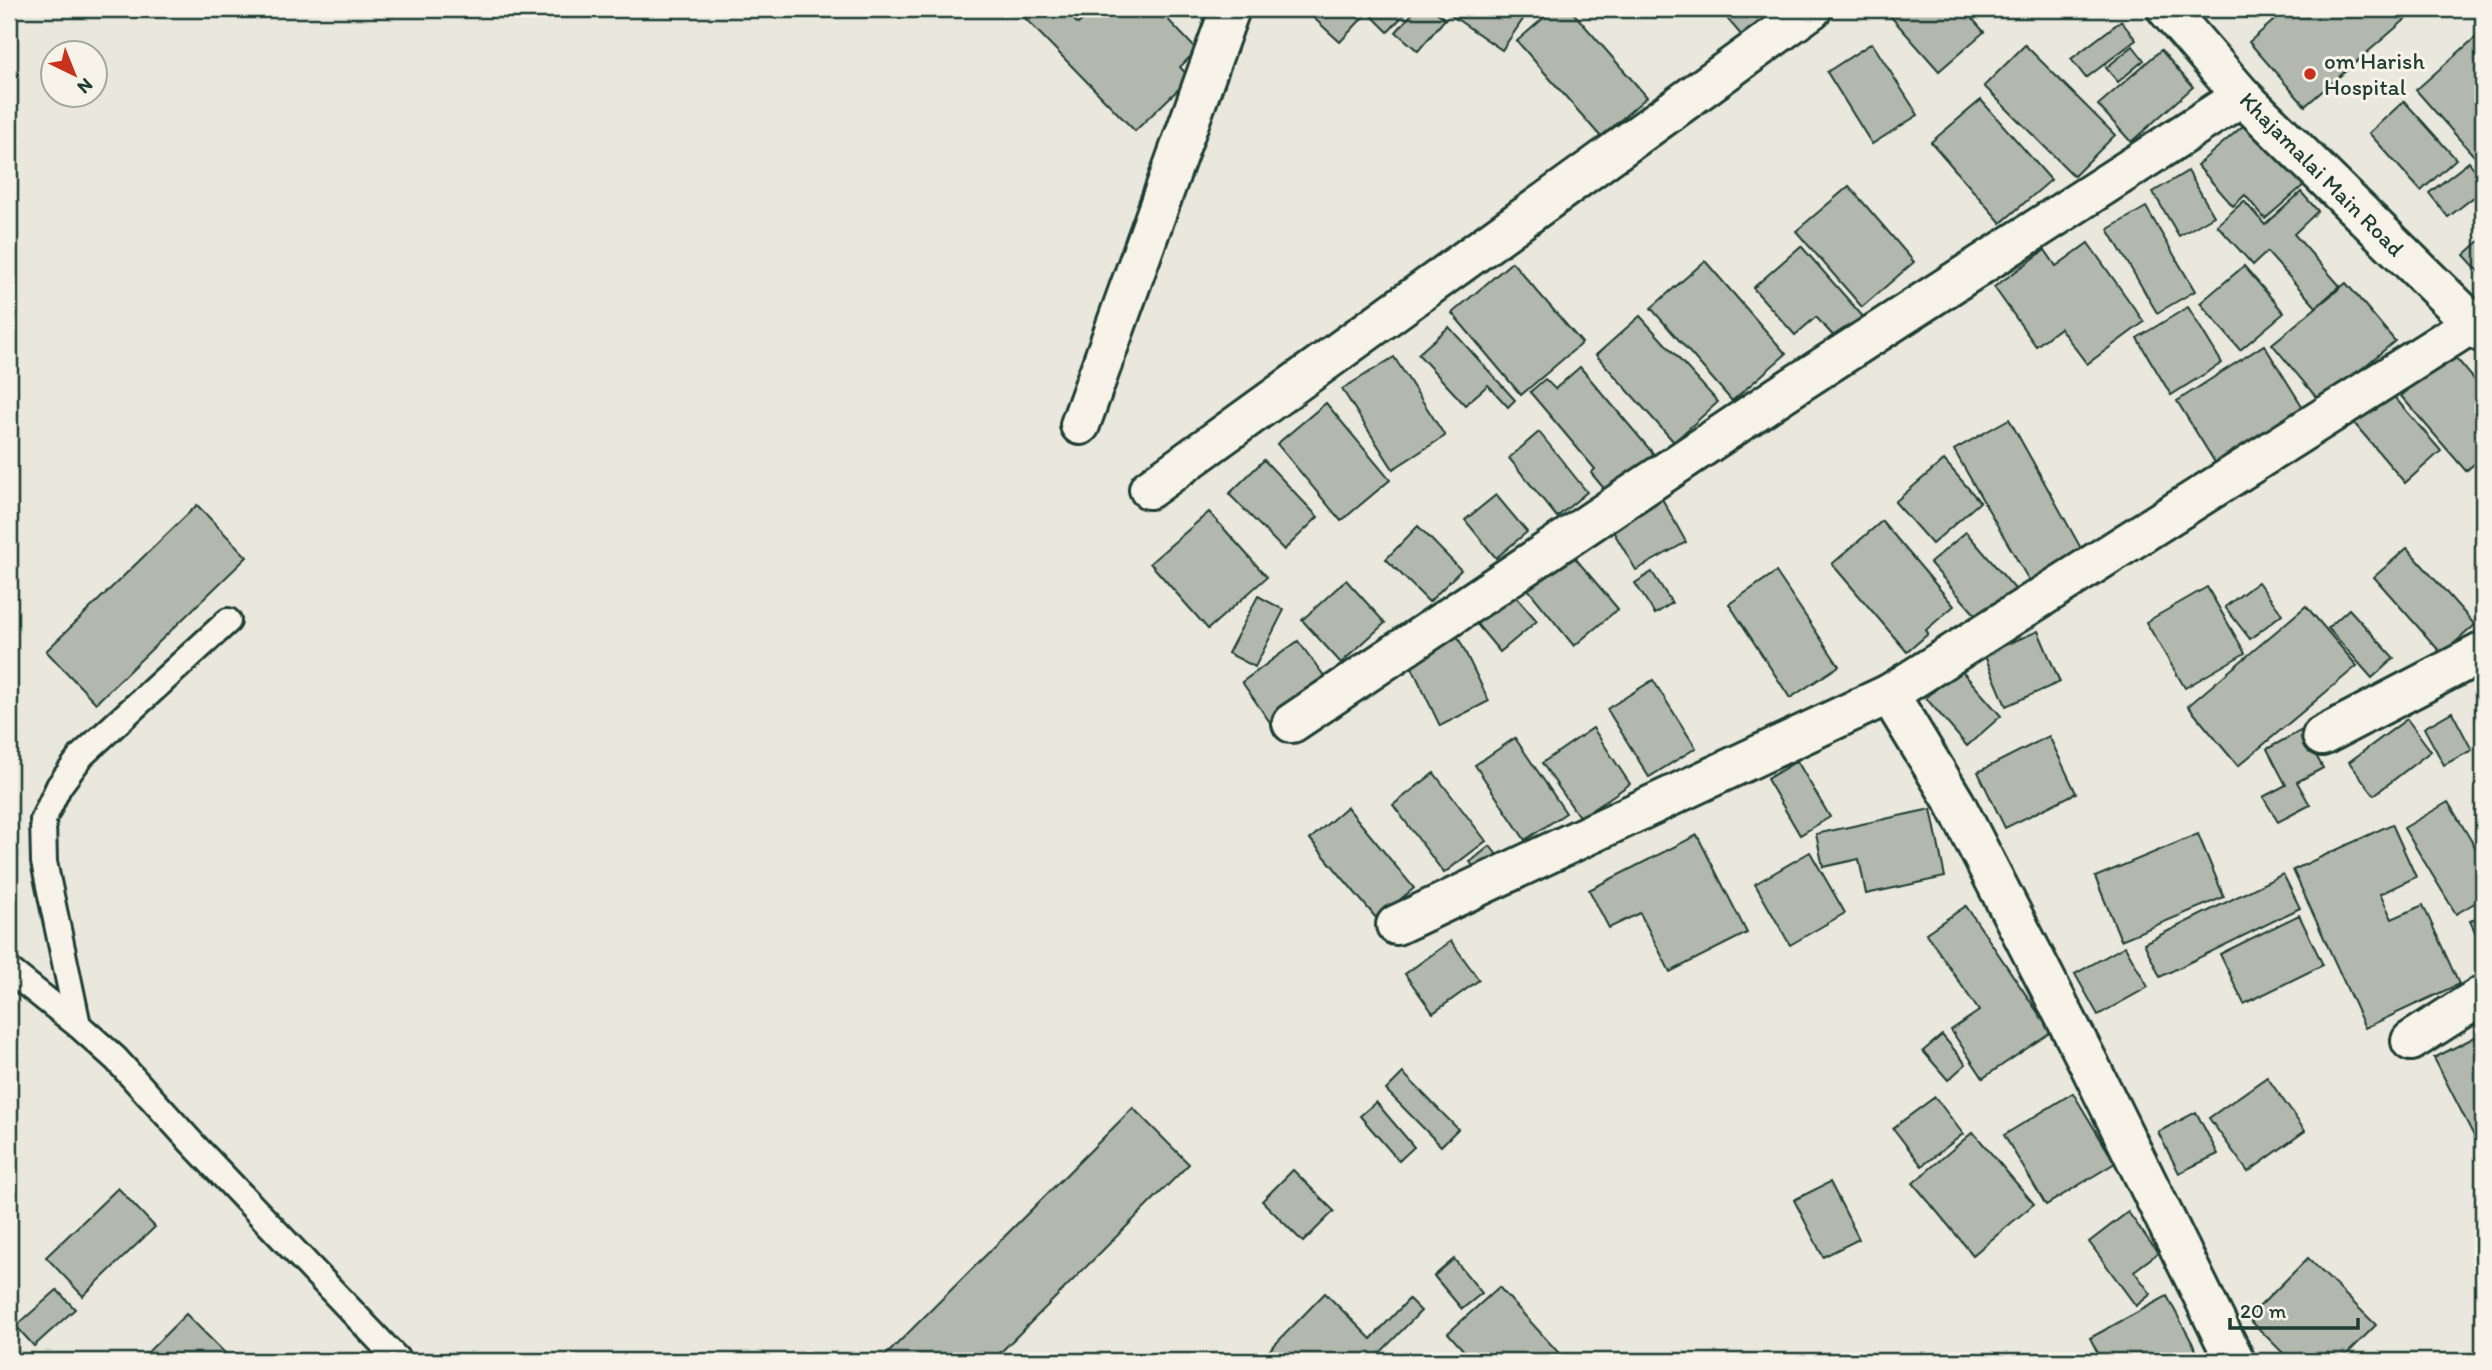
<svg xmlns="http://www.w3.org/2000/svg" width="2492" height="1370" font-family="Itim,sans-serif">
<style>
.building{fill:#b2b8ae;stroke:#1f3d34;stroke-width:2}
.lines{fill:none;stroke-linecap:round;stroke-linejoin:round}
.service-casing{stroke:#1f3d34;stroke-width:30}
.minor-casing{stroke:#1f3d34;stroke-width:44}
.secondary-casing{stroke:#1f3d34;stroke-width:44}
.service{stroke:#f7f3e8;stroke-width:24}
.minor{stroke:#f7f3e8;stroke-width:38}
.secondary{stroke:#f7f3e8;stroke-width:38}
.poi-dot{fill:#c8321e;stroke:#f7f3e8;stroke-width:2.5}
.labels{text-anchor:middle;stroke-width:6;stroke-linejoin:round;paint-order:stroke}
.poi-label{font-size:23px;fill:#1f3d34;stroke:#f7f3e8;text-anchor:start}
.street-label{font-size:23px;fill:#1f3d34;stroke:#f7f3e8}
</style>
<rect width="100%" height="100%" fill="#eae8dd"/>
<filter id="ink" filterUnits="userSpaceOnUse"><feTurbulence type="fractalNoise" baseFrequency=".0143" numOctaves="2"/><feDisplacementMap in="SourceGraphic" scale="14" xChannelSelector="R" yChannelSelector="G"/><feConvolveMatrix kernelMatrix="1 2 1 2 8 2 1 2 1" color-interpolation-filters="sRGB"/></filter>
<g filter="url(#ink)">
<g class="building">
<path d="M1016 9H1063L1078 24 1088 15 1082 9H1158L1197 50 1180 67 1190 78 1135 131Z"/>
<path d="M1304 9H1409L1388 32 1368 12 1340 42Z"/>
<path d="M1416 9H1433L1445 19 1418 51 1396 32Z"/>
<path d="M1442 9H1530L1502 50Z"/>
<path d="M1554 9H1570L1647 97 1601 137 1517 41Z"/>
<path d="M1719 9H1783L1748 43Z"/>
<path d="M1884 9H1964L1984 32 1939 71Z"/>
<path d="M2287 9H2397L2406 19 2305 106 2249 42Z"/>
<path d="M2121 21 2136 40 2086 78 2071 59Z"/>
<path d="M2477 36 2483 43V166L2416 90Z"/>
<path d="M1872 43 1918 115 1872 144 1827 72Z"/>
<path d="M2025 45 2115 135 2074 176 1984 86Z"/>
<path d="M2133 46 2144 60 2118 82 2106 68Z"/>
<path d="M2161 50 2193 87 2131 142 2098 105Z"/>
<path d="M1981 100 2051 180 2001 223 1931 142Z"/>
<path d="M2404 101 2456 159 2421 191 2369 133Z"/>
<path d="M2250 120 2305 184 2265 219 2245 195 2233 206 2197 165Z"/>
<path d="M2469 162 2483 180V190L2448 217 2429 193Z"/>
<path d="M2188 171 2214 216 2179 236 2153 192Z"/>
<path d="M1849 186 1914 262 1862 307 1796 231Z"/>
<path d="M2301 192 2318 211 2294 234 2340 286 2316 307 2267 252 2253 265 2217 225 2244 201 2265 225Z"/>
<path d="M2146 207 2195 291 2157 313 2108 229Z"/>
<path d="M2483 238V276L2464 255Z"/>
<path d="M2088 243 2144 322 2087 364 2060 328 2036 346 1994 287 2045 250 2056 266Z"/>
<path d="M1801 246 1865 319 1839 342 1816 317 1795 335 1753 288Z"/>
<path d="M1705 261 1786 354 1732 401 1651 308Z"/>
<path d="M1512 262 1582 343 1521 395 1452 313Z"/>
<path d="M2244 266 2284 313 2240 350 2200 303Z"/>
<path d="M2346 283 2395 341 2321 403 2272 344Z"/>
<path d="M2188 307 2222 363 2171 395 2137 338Z"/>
<path d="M1640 316 1718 402 1674 442 1596 355Z"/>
<path d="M1449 327 1515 400 1508 407 1488 385 1465 405 1418 354Z"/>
<path d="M2264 345 2304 409 2216 464 2177 401Z"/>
<path d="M2452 353 2483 390V456L2466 471 2401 396Z"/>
<path d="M1394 357 1445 436 1393 469 1342 389Z"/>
<path d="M1580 367 1657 458 1611 497 1591 473 1595 469 1530 392 1545 379 1555 389Z"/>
<path d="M2390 392 2441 451 2405 483 2354 423Z"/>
<path d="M1326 403 1390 480 1341 521 1277 444Z"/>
<path d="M2009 419 2087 559 2034 589 1954 450Z"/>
<path d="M1539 432 1587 492 1557 517 1509 458Z"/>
<path d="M1264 460 1318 517 1284 550 1229 494Z"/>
<path d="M1944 460 1980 502 1932 544 1895 502Z"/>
<path d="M1496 495 1527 532 1496 558 1465 520Z"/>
<path d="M1661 497 1686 542 1636 570 1610 526Z"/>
<path d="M197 505 247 557 96 703 46 651Z"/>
<path d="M1209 512 1267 577 1208 629 1150 563Z"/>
<path d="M1882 521 1954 606 1926 630 1928 634 1907 652 1832 564Z"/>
<path d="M1418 526 1461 570 1429 602 1386 559Z"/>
<path d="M1966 532 2015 589 1980 620 1930 563Z"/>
<path d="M2407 548 2475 625 2442 654 2374 577Z"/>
<path d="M1570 552 1618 609 1574 646 1527 588Z"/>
<path d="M1652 572 1672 603 1655 614 1635 583Z"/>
<path d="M1776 572 1839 666 1790 698 1729 604Z"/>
<path d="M1346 580 1385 623 1341 663 1302 620Z"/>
<path d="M2258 582 2282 614 2250 639 2225 607Z"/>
<path d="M2207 587 2245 653 2185 688 2146 622Z"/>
<path d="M1512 592 1537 621 1500 652 1476 623Z"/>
<path d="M1258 596 1284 610 1255 667 1228 653Z"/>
<path d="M2306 606 2357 666 2238 766 2188 706Z"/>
<path d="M2349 609 2394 658 2372 678 2328 628Z"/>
<path d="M1455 631 1489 701 1440 726 1406 655Z"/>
<path d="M2038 631 2060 682 2006 706 1984 654Z"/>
<path d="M1298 641 1331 685 1274 728 1242 682Z"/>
<path d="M1959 668 2001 716 1967 746 1926 698Z"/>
<path d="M1653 680 1696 748 1649 777 1607 709Z"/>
<path d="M2452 712 2472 750 2444 765 2424 728Z"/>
<path d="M2407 719 2431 751 2374 795 2349 762Z"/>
<path d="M1593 728 1630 784 1580 818 1542 763Z"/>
<path d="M2302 730 2323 768 2297 782 2310 805 2278 822 2263 797 2286 785 2267 749Z"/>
<path d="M2049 736 2076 793 2005 828 1978 772Z"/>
<path d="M1515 738 1566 813 1525 840 1475 765Z"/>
<path d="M1797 761 1830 817 1800 835 1767 779Z"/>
<path d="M1434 773 1486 841 1444 873 1393 805Z"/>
<path d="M2448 802 2483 860V898L2456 914 2404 828Z"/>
<path d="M1347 807 1414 888 1377 919 1310 839Z"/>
<path d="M1931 809 1945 877 1866 894 1859 859 1823 867 1816 834Z"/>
<path d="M2392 824 2416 877 2380 894 2392 919 2423 905 2459 984 2365 1028 2293 870Z"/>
<path d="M2198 834 2224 897 2121 940 2095 877Z"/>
<path d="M1697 835 1747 933 1670 972 1640 913 1609 928 1589 890Z"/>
<path d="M1490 846 1506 866 1486 882 1470 862Z"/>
<path d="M1810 852 1845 913 1790 945 1755 884Z"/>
<path d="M2283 874 2300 908 2160 977 2144 943Z"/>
<path d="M1966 906 2051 1032 1983 1078 1951 1030 1979 1011 1926 933Z"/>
<path d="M2299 915 2323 965 2244 1004 2220 954Z"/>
<path d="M2483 915V949L2470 921Z"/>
<path d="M1451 941 1479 980 1433 1013 1405 974Z"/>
<path d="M2125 946 2148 987 2098 1015 2075 974Z"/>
<path d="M2483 1033V1139L2477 1142 2434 1058Z"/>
<path d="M1942 1035 1966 1064 1948 1080 1923 1051Z"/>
<path d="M1403 1073 1458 1129 1441 1146 1386 1090Z"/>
<path d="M2267 1077 2305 1131 2248 1172 2209 1118Z"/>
<path d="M2073 1093 2115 1163 2046 1205 2004 1135Z"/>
<path d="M1935 1097 1963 1134 1922 1166 1893 1128Z"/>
<path d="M1376 1102 1414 1147 1399 1161 1360 1116Z"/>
<path d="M1133 1108 1189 1164 992 1361H880Z"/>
<path d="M2196 1112 2218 1154 2179 1173 2158 1132Z"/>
<path d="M1973 1132 2034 1204 1973 1255 1913 1183Z"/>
<path d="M1293 1170 1334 1211 1303 1242 1262 1201Z"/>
<path d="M1830 1182 1859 1239 1823 1257 1794 1200Z"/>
<path d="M118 1188 155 1227 83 1296 46 1257Z"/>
<path d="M2128 1212 2158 1253 2134 1271 2151 1294 2136 1306 2089 1242Z"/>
<path d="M2308 1258 2376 1325 2340 1361H2291L2248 1318Z"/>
<path d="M1454 1259 1482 1293 1462 1309 1434 1276Z"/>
<path d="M1499 1287 1566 1361H1473L1448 1333Z"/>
<path d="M57 1290 75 1309 34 1346 16 1326Z"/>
<path d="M1325 1293 1371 1339 1409 1299 1421 1311 1372 1361H1259Z"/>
<path d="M2167 1296 2202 1361H2102L2090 1338Z"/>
<path d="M186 1314 233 1361H139Z"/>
</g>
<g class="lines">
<g class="service-casing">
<g id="service">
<path d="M9 970 78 1025 116 1059 191 1142 399 1361"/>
<path d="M78 1025 44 862 43 820 59 786 82 755 228 621"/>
</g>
</g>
<g class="minor-casing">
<g id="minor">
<path d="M1080 425 1230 9"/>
<path d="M1149 489 1812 9"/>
<path d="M1889 694 1955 803 2088 1062 2235 1361"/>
<path d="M1292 723 1780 395 2242 96"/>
<path d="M2322 736 2483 652"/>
<path d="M1396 925 1889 694 2473 323"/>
<path d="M2411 1041 2483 995"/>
</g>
</g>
<g class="secondary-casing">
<path id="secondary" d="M2167 9 2242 96 2483 333"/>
</g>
<use href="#service" class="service"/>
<use href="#minor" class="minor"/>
<use href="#secondary" class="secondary"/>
</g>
</g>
<circle class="poi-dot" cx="2310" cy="74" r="7"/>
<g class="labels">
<g class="poi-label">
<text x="2324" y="69">om Harish<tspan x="2324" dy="26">Hospital</tspan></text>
</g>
<g class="street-label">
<text transform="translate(2322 174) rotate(45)" y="8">Khajamalai Main Road</text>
</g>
</g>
<rect width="2492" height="1370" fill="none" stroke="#f7f3e8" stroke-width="35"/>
<rect x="18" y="18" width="2457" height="1335" fill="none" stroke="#1f3d34" stroke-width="2.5" filter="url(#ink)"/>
<g transform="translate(74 74) rotate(137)"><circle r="33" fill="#f7f3e8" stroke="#a1aaa0" stroke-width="2"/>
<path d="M0-5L12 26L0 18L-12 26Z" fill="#c8321e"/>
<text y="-10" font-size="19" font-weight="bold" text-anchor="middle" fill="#1f3d34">N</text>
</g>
<path d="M2230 1318v10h128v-10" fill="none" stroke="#1f3d34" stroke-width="3.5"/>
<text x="2240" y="1318" font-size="21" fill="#1f3d34" stroke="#f7f3e8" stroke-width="5" paint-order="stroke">20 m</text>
</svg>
